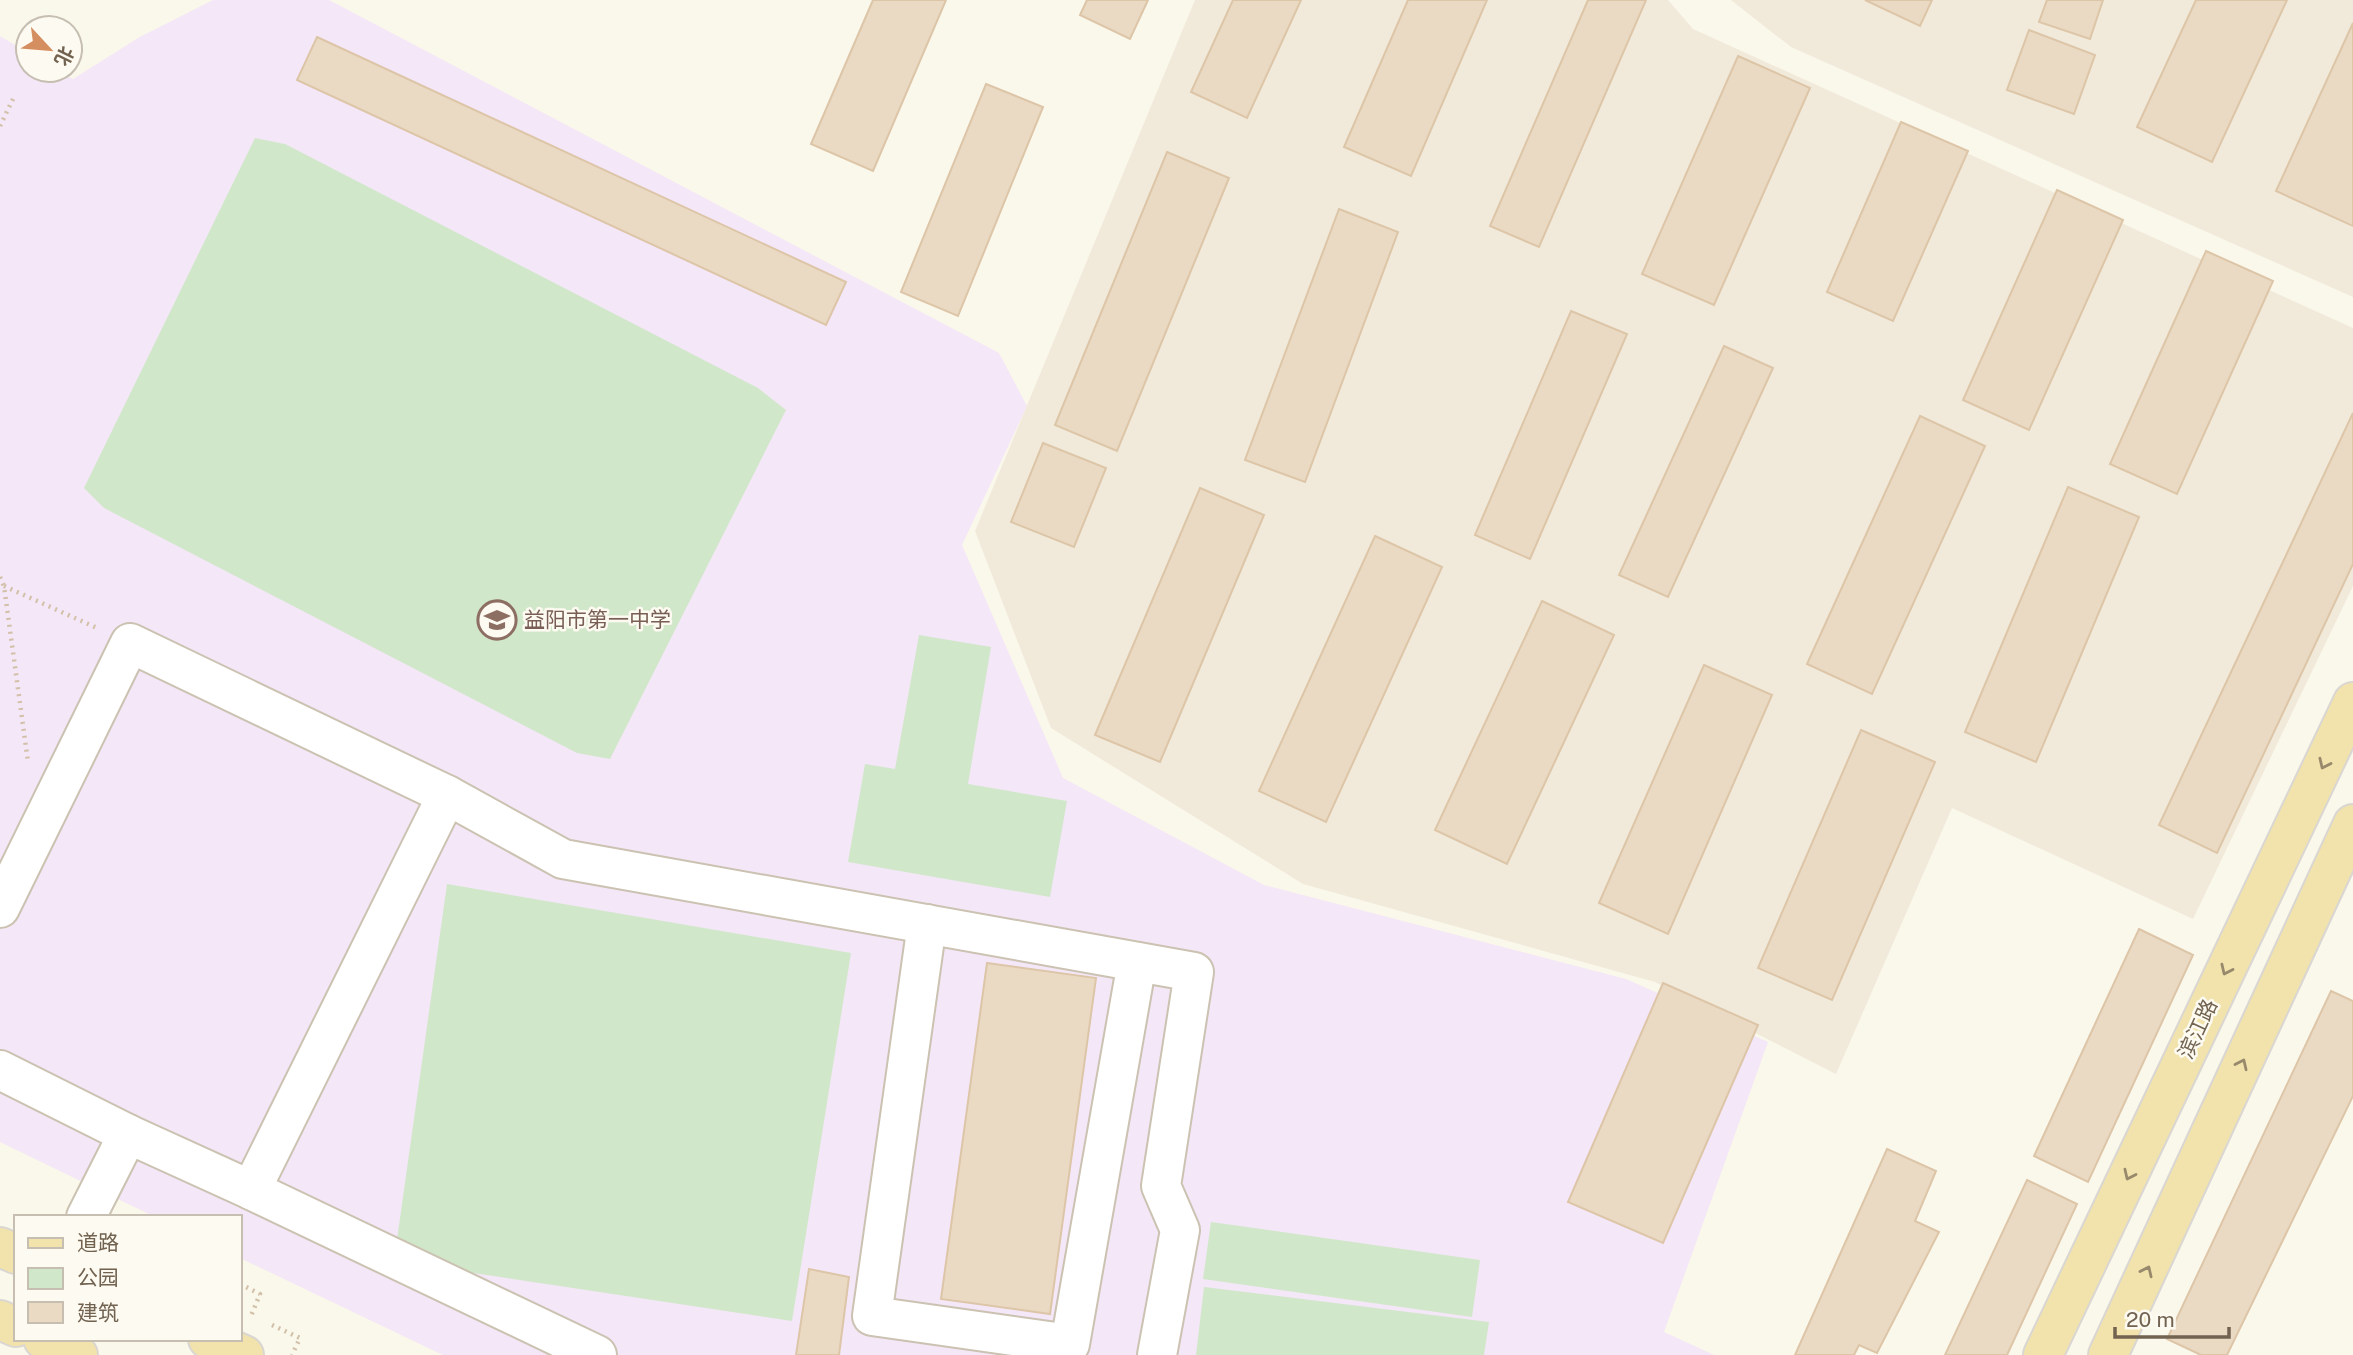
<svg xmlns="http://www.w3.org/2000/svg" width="2353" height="1355" font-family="'Public Sans','Noto Sans SC',sans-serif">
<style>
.residential{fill:#f1eada}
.education{fill:#f4e7f7}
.green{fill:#d1e7ca}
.building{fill:#eadac3;stroke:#ddc5a8;stroke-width:2}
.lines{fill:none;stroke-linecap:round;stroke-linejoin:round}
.minor-casing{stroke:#cbc2b1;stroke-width:42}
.major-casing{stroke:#dad6d2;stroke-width:42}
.path{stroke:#d2c0a8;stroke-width:4.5;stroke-dasharray:2 5;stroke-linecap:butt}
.minor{stroke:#fff;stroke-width:38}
.major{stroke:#f1e3ab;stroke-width:38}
.oneway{stroke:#98896c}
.labels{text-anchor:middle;stroke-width:5;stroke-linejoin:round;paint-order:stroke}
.education-label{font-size:21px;fill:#785e54;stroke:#fdfaf1;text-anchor:start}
.street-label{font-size:21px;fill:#726351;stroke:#fdfaf1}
</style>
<rect width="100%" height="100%" fill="#faf7eb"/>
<g class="residential">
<path d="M1195 0H1668L1693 29 2353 328V586L2193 919 1952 808 1836 1074 1655 982 1303 884 1051 728 975 531Z"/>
<path d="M1731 0H2353V297L1791 47Z"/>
</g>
<path class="education" d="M213 0H329L999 353 1027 406 962 545 1063 778 1264 885 1626 979 1768 1042 1664 1332 1714 1355H443L240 1258V1217H155L0 1142V36L28 53V70H57L73 79 138 38Z"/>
<g class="green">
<path d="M255 138 285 144 758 388 786 410 610 759 577 753 104 508 84 488Z"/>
<path d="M919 635 991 647 968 784 1067 801 1050 897 848 862 865 764 895 769Z"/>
<path d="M447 884 851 953 792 1321 394 1261Z"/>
<path d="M1211 1222 1480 1260 1472 1317 1203 1279Z"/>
<path d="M1204 1287 1489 1322 1484 1355H1196Z"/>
</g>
<g class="building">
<path d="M873 0H946L873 171 811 144Z"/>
<path d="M1087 0H1148L1130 39 1080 15Z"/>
<path d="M1233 0H1301L1247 118 1191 92Z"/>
<path d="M1408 0H1487L1411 176 1344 147Z"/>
<path d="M1588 0H1646L1539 247 1490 226Z"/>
<path d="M1865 0H1932L1920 26Z"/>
<path d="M2047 0H2103L2090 39 2039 22Z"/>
<path d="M2196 0H2287L2212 162 2137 127Z"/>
<path d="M2353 23V226L2276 191Z"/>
<path d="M2029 30 2095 55 2074 114 2007 90Z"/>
<path d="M317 37 846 282 826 325 297 80Z"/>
<path d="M1738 56 1810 88 1714 305 1642 274Z"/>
<path d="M986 84 1043 107 958 316 901 292Z"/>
<path d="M1901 122 1968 151 1893 321 1827 292Z"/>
<path d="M1167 152 1229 178 1117 451 1055 425Z"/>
<path d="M2057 190 2123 220 2029 430 1963 400Z"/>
<path d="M1339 209 1398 232 1305 482 1245 460Z"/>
<path d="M2206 251 2273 281 2177 494 2110 464Z"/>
<path d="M1571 311 1627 334 1530 559 1475 535Z"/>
<path d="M1724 346 1773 368 1668 597 1619 575Z"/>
<path d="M2353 413V564L2217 853 2159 825Z"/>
<path d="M1920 416 1985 446 1872 694 1807 664Z"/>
<path d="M1043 443 1106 468 1074 547 1011 522Z"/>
<path d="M2068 487 2139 517 2036 762 1965 732Z"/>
<path d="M1200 488 1264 515 1160 762 1095 735Z"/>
<path d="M1375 536 1442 567 1326 822 1259 791Z"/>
<path d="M1542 601 1614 635 1507 864 1435 830Z"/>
<path d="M1704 665 1772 695 1668 934 1599 903Z"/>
<path d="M1861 730 1935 762 1832 1000 1758 968Z"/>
<path d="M2139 929 2193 955 2088 1182 2034 1156Z"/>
<path d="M987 963 1096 978 1050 1314 941 1299Z"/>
<path d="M1663 983 1758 1025 1663 1243 1568 1202Z"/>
<path d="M2331 991 2353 1001V1096L2227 1355H2201L2167 1339Z"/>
<path d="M1887 1149 1936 1171 1915 1221 1939 1232 1877 1353 1859 1345 1854 1355H1795Z"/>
<path d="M2027 1180 2077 1204 2007 1355H1945Z"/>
<path d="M809 1269 849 1277 839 1355H796Z"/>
</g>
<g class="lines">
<g class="minor-casing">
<g id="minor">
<path d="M447 795 563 859 1194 972 1161 1186 1180 1230 1157 1355"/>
<path d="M0 908 130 643 447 795 251 1190 128 1134 0 1070"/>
<path d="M927 924 872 1316 1070 1344 1137 962"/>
<path d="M251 1190 597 1355"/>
<path d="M86 1217 128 1134"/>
</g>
</g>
<g class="major-casing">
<g id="major">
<path d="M0 1247 16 1254"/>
<path d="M0 1320 16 1327"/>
<path d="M43 1339 78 1355"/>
<path d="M208 1339 244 1355"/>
<path d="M2043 1355 2353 702"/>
<path d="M2108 1355 2353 824"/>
</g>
</g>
<g class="path">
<path d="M0 126 14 97"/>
<path d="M0 577 4 586 28 762"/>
<path d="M4 586 97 628"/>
<path d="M240 1284 260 1294 251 1316"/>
<path d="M272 1325 300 1338 292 1355"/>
</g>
<use href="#minor" class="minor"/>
<use href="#major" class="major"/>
</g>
<defs><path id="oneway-chevron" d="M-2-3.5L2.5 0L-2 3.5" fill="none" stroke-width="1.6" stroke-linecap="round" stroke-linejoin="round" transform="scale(1.75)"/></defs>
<g class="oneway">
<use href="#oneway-chevron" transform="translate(2324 764) rotate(115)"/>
<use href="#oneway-chevron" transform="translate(2226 970) rotate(115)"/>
<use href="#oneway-chevron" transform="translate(2242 1064) rotate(-65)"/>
<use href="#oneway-chevron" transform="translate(2129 1175) rotate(115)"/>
<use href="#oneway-chevron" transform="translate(2147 1271) rotate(-65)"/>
</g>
<defs>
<g id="school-ring" transform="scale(2.0125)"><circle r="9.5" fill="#fdfaf1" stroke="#8d6e63" stroke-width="1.5"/><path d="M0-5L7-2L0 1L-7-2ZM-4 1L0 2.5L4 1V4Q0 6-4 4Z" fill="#8d6e63"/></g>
</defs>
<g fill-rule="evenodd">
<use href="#school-ring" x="497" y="620"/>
</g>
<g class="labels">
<g class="education-label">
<text x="524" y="627">益阳市第一中学</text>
</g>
<g class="street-label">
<text transform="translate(2198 1029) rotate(-65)" y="7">滨江路</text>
</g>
</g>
<rect x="14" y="1215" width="228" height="126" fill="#fdfaf1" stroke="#c5beb1" stroke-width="2"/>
<rect x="28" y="1238" width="35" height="10" fill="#f1e3ab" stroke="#c5beb1" stroke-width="2"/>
<text x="77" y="1250" font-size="21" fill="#726351">道路</text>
<rect x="28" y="1268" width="35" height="21" fill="#d1e7ca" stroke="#c5beb1" stroke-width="2"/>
<text x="77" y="1285" font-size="21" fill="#726351">公园</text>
<rect x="28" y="1302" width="35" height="21" fill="#eadac3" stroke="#c5beb1" stroke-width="2"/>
<text x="77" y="1320" font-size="21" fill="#726351">建筑</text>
<g transform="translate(49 49) rotate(116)"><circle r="33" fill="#fdfaf1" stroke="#c5beb1" stroke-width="2"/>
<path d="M0-5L12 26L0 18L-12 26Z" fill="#d58e5f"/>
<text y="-10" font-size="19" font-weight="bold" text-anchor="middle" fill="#726351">北</text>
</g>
<path d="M2115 1327v10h114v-10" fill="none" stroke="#726351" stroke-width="3.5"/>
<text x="2126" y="1327" font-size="21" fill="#726351" stroke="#fdfaf1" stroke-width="5" paint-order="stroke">20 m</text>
</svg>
